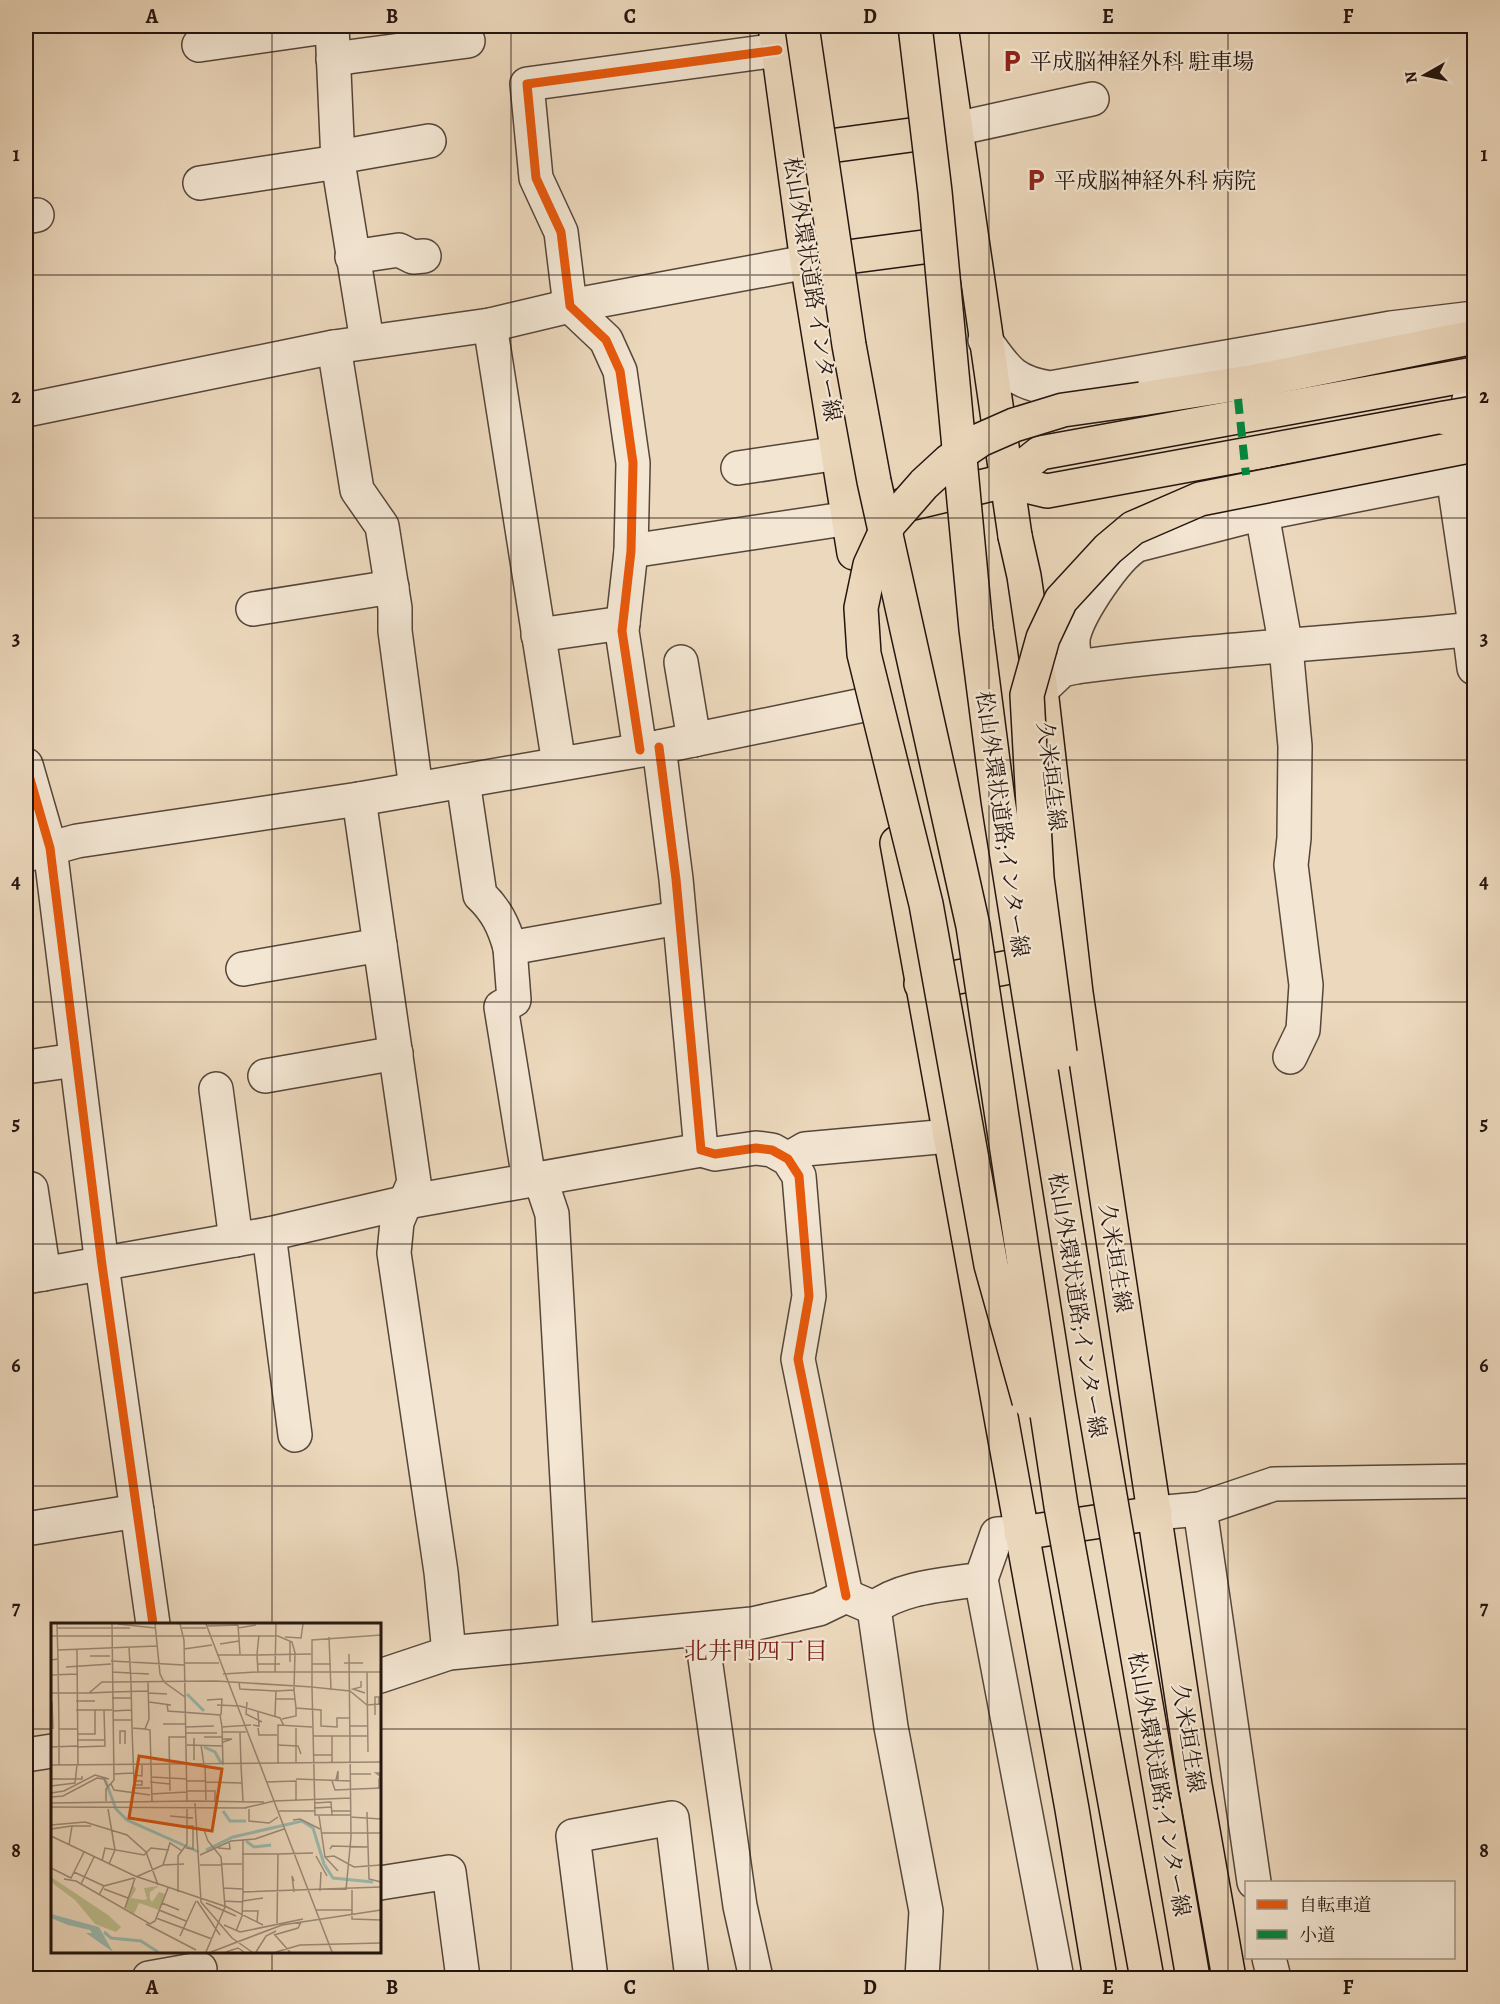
<svg xmlns="http://www.w3.org/2000/svg" width="1500" height="2004" font-family="Alegreya,'Noto Serif JP',serif">
<style>
.lines{fill:none;stroke-linecap:round;stroke-linejoin:round}
.minor-casing{stroke:#56463a;stroke-width:36}
.major-casing{stroke:#24150f;stroke-width:36}
.highway-casing{stroke:#24150f;stroke-width:36}
.minor{stroke:#f3e6d3;stroke-width:33}
.major{stroke:#ecd8bc;stroke-width:33}
.highway{stroke:#ecd8bc;stroke-width:33}
.highway-bridge-casing{stroke:#24150f;stroke-width:36;stroke-linecap:butt}
.highway-bridge{stroke:#ecd8bc;stroke-width:33}
.quiet{stroke:#00873e;stroke-width:8;stroke-dasharray:15 8;stroke-linecap:butt}
.cycleway-casing{stroke:#f3e6d3;stroke-width:13}
.cycleway{stroke:#e8590c;stroke-width:9}
.grid{fill:none;stroke:#24150f;stroke-width:1.5;stroke-opacity:0.55}
.labels{text-anchor:middle;stroke-width:4.5;stroke-linejoin:round;paint-order:stroke}
.poi-label{font-size:22px;fill:#24150f;stroke:#f3e6d3;text-anchor:start}
.street-label{font-size:22px;fill:#24150f;stroke:#f3e6d3}
.neighbourhood-label{font-size:24px;fill:#7a1f14;stroke:#f3e6d3}
.inset-river{fill:none;stroke:#99bab0;stroke-width:3}
.inset-road{fill:none;stroke:#9c8a77;stroke-width:1.5}
.view{fill:#d4520c;fill-opacity:0.15;stroke:#d4520c;stroke-width:3}
.inset-edge{fill:none;stroke:#24150f;stroke-width:3}
.neatline{fill:none;stroke:#24150f;stroke-width:2}
.grid-label{font-size:20px;text-anchor:middle;font-weight:bold;fill:#24150f}
</style>
<rect width="100%" height="100%" fill="#ecd8bc"/>
<filter id="stains"><feTurbulence type="fractalNoise" baseFrequency=".00333" numOctaves="4"/><feColorMatrix values="0 0 0 0 .2 0 0 0 0 .09 0 0 0 0 .02 0 0 0 .5 -.17"/></filter>
<radialGradient id="worn" r=".72"><stop offset=".6" stop-color="#630" stop-opacity="0"/><stop offset="1" stop-color="#630" stop-opacity=".3"/></radialGradient>
<g class="lines">
<g class="minor-casing">
<g id="minor">
<path d="M332 26 338 162 367 341"/>
<path d="M199 45 332 26"/>
<path d="M333 59 468 41"/>
<path d="M955 129 1092 99"/>
<path d="M338 157 429 141"/>
<path d="M200 183 338 162"/>
<path d="M26 217 37 215"/>
<path d="M352 257 399 250 413 257 424 256"/>
<path d="M490 325 559 764"/>
<path d="M985 340C1006 369 1012 382 1050 388L1391 328 1474 318"/>
<path d="M334 347 357 490 382 526 395 608V631L416 789"/>
<path d="M26 410 334 347 490 325 570 306 807 262"/>
<path d="M738 468 839 453"/>
<path d="M1474 472 1453 476 1474 618"/>
<path d="M1262 514 1286 647 1295 746 1294 838 1291 865 1306 985 1303 1030 1290 1057"/>
<path d="M631 551 850 518"/>
<path d="M253 609 392 587"/>
<path d="M1469 629 1474 668"/>
<path d="M538 635 623 623"/>
<path d="M681 662 694 740"/>
<path d="M1076 667C1208 649 1342 643 1474 629"/>
<path d="M1041 690 1062 670 1076 667C1075 656 1071 644 1074 634 1081 610 1116 557 1137 545L1250 516 1453 476 1474 376"/>
<path d="M659 747 676 879 701 1150 715 1154 756 1148 772 1150 788 1159 799 1176 809 1296 798 1359 846 1596"/>
<path d="M640 750 622 631 631 551 633 463 620 371 606 340 570 306 561 232 536 178 527 84 778 50"/>
<path d="M26 765 50 848 102 1265 153 1624"/>
<path d="M463 781 480 895C496 910 504 926 510 948L678 918"/>
<path d="M359 799 414 1182 397 1222 394 1253 441 1572 449 1653"/>
<path d="M26 855 77 841 359 799 659 747 873 703"/>
<path d="M510 948 514 1000 501 1007 529 1180"/>
<path d="M243 969 380 945"/>
<path d="M26 1067 76 1060"/>
<path d="M265 1076 396 1053"/>
<path d="M216 1089 236 1240"/>
<path d="M788 1159 805 1149 949 1136"/>
<path d="M540 1178 552 1214 576 1640"/>
<path d="M26 1190 31 1189 44 1274"/>
<path d="M269 1234 295 1435"/>
<path d="M26 1277 269 1234 407 1202 701 1150"/>
<path d="M1200 1509 1254 1882"/>
<path d="M1155 1513 1200 1509 1274 1484 1474 1481"/>
<path d="M26 1529 137 1511"/>
<path d="M981 1579 1057 1978"/>
<path d="M874 1608 891 1727 926 1911 922 1978"/>
<path d="M701 1630 740 1906 756 1978"/>
<path d="M380 1676 449 1653 752 1624 819 1609 846 1596 874 1608C903 1586 946 1585 981 1579L997 1534 1021 1533"/>
<path d="M26 1755 52 1751"/>
<path d="M380 1883 449 1872 463 1978"/>
<path d="M1269 1958 1274 1978"/>
<path d="M149 1978 200 1969"/>
<path d="M591 1978 573 1836 672 1818 692 1978"/>
</g>
</g>
<g class="major-casing">
<g id="major">
<path d="M1015 536 1024 576 1041 690 1076 993 1195 1785 1229 1978"/>
<path d="M897 843 1072 1809 1100 1978"/>
<path d="M921 984 1052 959"/>
<path d="M1021 1533 1155 1513"/>
</g>
</g>
<g class="highway-casing">
<g id="highway">
<path d="M775 26 807 262 854 553"/>
<path d="M941 26 1015 536"/>
<path d="M793 151 955 129"/>
<path d="M809 262 969 241"/>
<path d="M1141 399 1256 381 1474 337"/>
<path d="M1005 481 1047 491 1445 418"/>
<path d="M850 518 1005 481 1040 453 1474 374"/>
</g>
</g>
<use href="#minor" class="minor"/>
<use href="#major" class="major"/>
<use href="#highway" class="highway"/>
<g class="highway-bridge-casing">
<g id="highway-bridge">
<path d="M802 26 849 345 874 481 973 926 1061 1506 1147 1978"/>
<path d="M915 26 935 192 976 629 998 800 1093 1397 1193 1978"/>
<path d="M1445 418 1474 413"/>
<path d="M1060 1053 1037 878 1027 695 1043 638 1061 600 1108 549 1133 528 1200 499 1474 445"/>
<path d="M1029 1401 991 1265 926 904 864 654 861 608 870 565 889 524 924 484 949 461 980 440 1014 425 1063 410 1141 399"/>
</g>
</g>
<use href="#highway-bridge" class="highway-bridge"/>
<path class="quiet" d="M1238 399 1246 475"/>
<g class="cycleway-casing">
<g id="cycleway">
<path d="M659 747 676 879 701 1150 715 1154 756 1148 772 1150 788 1159 799 1176 809 1296 798 1359 846 1596"/>
<path d="M640 750 622 631 631 551 633 463 620 371 606 340 570 306 561 232 536 178 527 84 778 50"/>
<path d="M26 765 50 848 102 1265 153 1624"/>
</g>
</g>
<use href="#cycleway" class="cycleway"/>
</g>
<path class="grid" d="M272 26V1624M511 26V1978M750 26V1978M989 26V1978M1228 26V1978M26 275H1474M26 518H1474M26 760H1474M26 1002H1474M26 1244H1474M26 1486H1474M26 1729H52M380 1729H1474M272 1952V1978"/>
<defs>
<g id="parking-bare" transform="scale(1.8)"><path d="M-3.5-5.5H1a3.5 3.5 0 0 1 0 7H-1V5.5H-3.5ZM-1-3.4V-.6H.8a1.4 1.4 0 0 0 0-2.8Z" fill="#8f2418" stroke="#f3e6d3" stroke-width="2.5" paint-order="stroke"/></g>
</defs>
<g fill-rule="evenodd">
<use href="#parking-bare" x="1012" y="61"/>
<use href="#parking-bare" x="1036" y="180"/>
</g>
<g class="labels">
<g class="poi-label">
<text x="1030" y="69">平成脳神経外科 駐車場</text>
<text x="1054" y="188">平成脳神経外科 病院</text>
</g>
<g class="street-label">
<text transform="translate(813 289) rotate(81)" y="8">松山外環状道路 インター線</text>
<text transform="translate(1052 776) rotate(83)" y="8">久米垣生線</text>
<text transform="translate(1003 824) rotate(82)" y="8">松山外環状道路;インター線</text>
<text transform="translate(1116 1258) rotate(81)" y="8">久米垣生線</text>
<text transform="translate(1078 1305) rotate(81)" y="8">松山外環状道路;インター線</text>
<text transform="translate(1189 1738) rotate(81)" y="8">久米垣生線</text>
<text transform="translate(1160 1784) rotate(80)" y="8">松山外環状道路;インター線</text>
</g>
<g class="neighbourhood-label">
<text x="756" y="1659">北井門四丁目</text>
</g>
</g>
<g transform="translate(51 1623)">
<rect width="330" height="330" fill="#ecd8bc"/>
<path d="M0 254 57 292 70 304 65 309 44 301 24 277 0 259Z" fill="#bdbd8d"/>
<path d="M82 262 85 266 80 275 93 277 96 276 93 265 108 263 99 269V276L101 279 108 269 114 271 108 287 88 280 83 291 74 285Z" fill="#bdbd8d"/>
<path d="M0 291 48 304 62 329 35 310H41L39 307 17 302 0 295Z" fill="#99bab0"/>
<path class="inset-river" d="M136 71 153 88M153 124 164 129 170 140M53 154 65 186 76 197 148 229M172 188 179 198H195M195 218 203 224 220 222M155 227 182 214 251 198 262 205 273 241 282 255 322 259M53 309 60 315 90 318 107 329"/>
<path class="inset-road" d="M67 1 104 5M104 1 109 51 113 59 134 74M129 1 133 17 136 178M155 1 281 329M187 2 189 31M156 3 187 2M6 5H79M131 5H155M187 5 205 2M0 13H227L241 19 244 30M234 14 250 15 252 1M278 14 280 67M239 18V39M169 21 188 18M78 24 80 59M26 26 27 142M133 26 161 22M7 27 106 23M206 31 208 12M166 32H206M39 33H59M7 36 8 106M0 37 7 36 6 1M60 38 133 42M133 40H168M293 40H312M207 41H229M261 41H280M15 44 60 41M61 49 98 51M207 49H330M224 49 225 1M316 49 317 129M172 51 207 49 206 32 260 31M0 52 26 51M310 58V64L302 66 314 70M80 59 81 105 94 106M97 59 98 96 94 106 99 107 101 178M188 60 189 66 224 68M243 67 245 85 270 87V103L286 104V95H299M225 68 243 67 244 30M61 69 97 68M0 70H38L51 59H61L165 58 261 64V17L330 12M38 70 61 69M97 70 116 71M61 75H80M224 76H244M156 77 171 76 170 92M25 78H44M1 79 2 106M98 79 120 82M196 79 195 91 211 99M116 81 117 88 169 92 171 104 200 102M166 82 189 83 229 95 233 103M25 87H61M62 88 80 87M324 92V74H328V82M224 93 225 67M231 96 245 93V85M62 97H81M112 101H135M202 102 208 103 207 89M298 103H317M135 104 163 103M171 104 172 142M207 105 208 112H226M245 105V140M7 106H26M8 106V142M81 106 83 158 84 162H91V158H83M171 109H195M135 110H166M189 110 190 142M26 111H44V87M262 113H317M281 113V139M153 114H172M143 115V137M172 116H181L172 119M26 117H54M69 121V108H74V121M136 122 172 123M150 122 153 142M226 122 247 123 250 131M0 124 26 123M26 124 54 123 53 87M262 132H281M227 141V102L261 104M0 142 330 139M154 142 155 177M190 142 192 178M63 151 82 150M300 151H320M83 152 91 153V142M100 154 136 156M0 156H31V153M245 156 300 158M285 157 287 148V158M136 158H155M281 158 284 167 330 165M99 159 119 161M155 159 191 160M215 159 245 158V178M60 161 63 167 99 172M0 163 24 160 26 142M327 165 328 163V156L329 155V150H325L329 153M119 168 118 114H135M136 168H164V178M0 170 13 168 44 152 58 156M82 171V165H99M100 171 136 169M0 174 12 173 46 155 53 156 57 164M55 178V166L63 157 61 1M143 178 213 179M223 178 300 175M0 180 143 178M144 180 150 279 181 315 201 329M263 180 280 179 281 192M0 184 196 185M193 185 223 178M263 185 281 184M57 186 64 227 58 241M198 186V198L218 200 227 194M228 188H263M280 188H299M316 189 318 256 330 259M299 192H264L261 64 299 68 316 82 330 81M119 193 142 195M268 193 274 234 287 248M299 194 330 196M242 197 249 196 269 206M0 202 34 199 76 212 95 229 107 262M19 203H40M0 206 21 203 18 222M149 207H153L157 218 170 234 174 284 155 329M271 210H330M0 213 84 253 176 284 212 302M135 225 142 226V203H135M167 225 179 226 178 218M279 226 281 223 317 224M191 231H227M149 232 180 218 204 216 233 206M265 233 276 253M274 234 283 233 303 244 330 242M51 238 54 225 93 232 100 225 118 227M171 241H191M112 242 119 220 131 228M149 242H171M0 245 20 255 33 229M23 249 53 263M85 254 112 242 133 241M13 256 25 258 99 301 104 298 117 265M243 258 241 253 243 269M30 261 43 234M172 265 192 266M53 266 77 275M295 267 300 214 298 31M301 267V296L330 297M269 268 270 249M127 269V233L136 221V186M192 269V217M48 272 53 263 83 255M146 278 169 312M173 278 192 279M192 278 212 275M111 280 128 287M155 280 185 293M74 285 84 255M108 287 135 298M265 287H301M191 288H207L206 299M105 295 161 316M226 300 227 231 262 230M95 301 145 327M173 302 189 309 252 296M185 308 191 293 192 269 330 264M223 311 239 329M223 312 247 305 250 299M129 313 145 278M160 329 231 302 330 287M175 329 187 325 193 329M205 329 215 313 225 308M225 329 249 322 330 320"/>
<path class="view" d="M88 133 171 146 161 208 78 195Z"/>
<rect width="330" height="330" class="inset-edge"/>
</g>
<rect width="1500" height="2004" fill="none" stroke="#ecd8bc" stroke-width="66"/>
<rect x="1245" y="1881" width="210" height="78" fill="#f3e6d3" stroke="#a09285" stroke-width="1.5"/>
<rect x="1257" y="1900" width="30" height="9" fill="#e8590c" stroke="#a09285" stroke-width="1.5"/>
<text x="1299" y="1911" font-size="18" fill="#24150f">自転車道</text>
<rect x="1257" y="1930" width="30" height="9" fill="#00873e" stroke="#a09285" stroke-width="1.5"/>
<text x="1299" y="1941" font-size="18" fill="#24150f">小道</text>
<g transform="translate(1425 75) rotate(261)" stroke="#f3e6d3" stroke-width="4.5" paint-order="stroke">
<path d="M0-4.5L10 22L0 15L-10 22Z" fill="#24150f"/>
<text y="-9" font-size="16" font-weight="bold" text-anchor="middle" fill="#24150f">N</text>
</g>
<rect x="33" y="33" width="1434" height="1938" class="neatline"/>
<g class="grid-label">
<text x="152" y="23">A</text>
<text x="392" y="23">B</text>
<text x="630" y="23">C</text>
<text x="870" y="23">D</text>
<text x="1108" y="23">E</text>
<text x="1348" y="23">F</text>
<text x="16" y="161">1</text>
<text x="1484" y="161">1</text>
<text x="16" y="403">2</text>
<text x="1484" y="403">2</text>
<text x="16" y="645">3</text>
<text x="1484" y="645">3</text>
<text x="16" y="888">4</text>
<text x="1484" y="888">4</text>
<text x="16" y="1130">5</text>
<text x="1484" y="1130">5</text>
<text x="16" y="1372">6</text>
<text x="1484" y="1372">6</text>
<text x="16" y="1614">7</text>
<text x="1484" y="1614">7</text>
<text x="16" y="1857">8</text>
<text x="1484" y="1857">8</text>
<text x="152" y="1994">A</text>
<text x="392" y="1994">B</text>
<text x="630" y="1994">C</text>
<text x="870" y="1994">D</text>
<text x="1108" y="1994">E</text>
<text x="1348" y="1994">F</text>
</g>
<rect width="100%" height="100%" filter="url(#stains)"/>
<rect width="100%" height="100%" fill="url(#worn)"/>
</svg>
